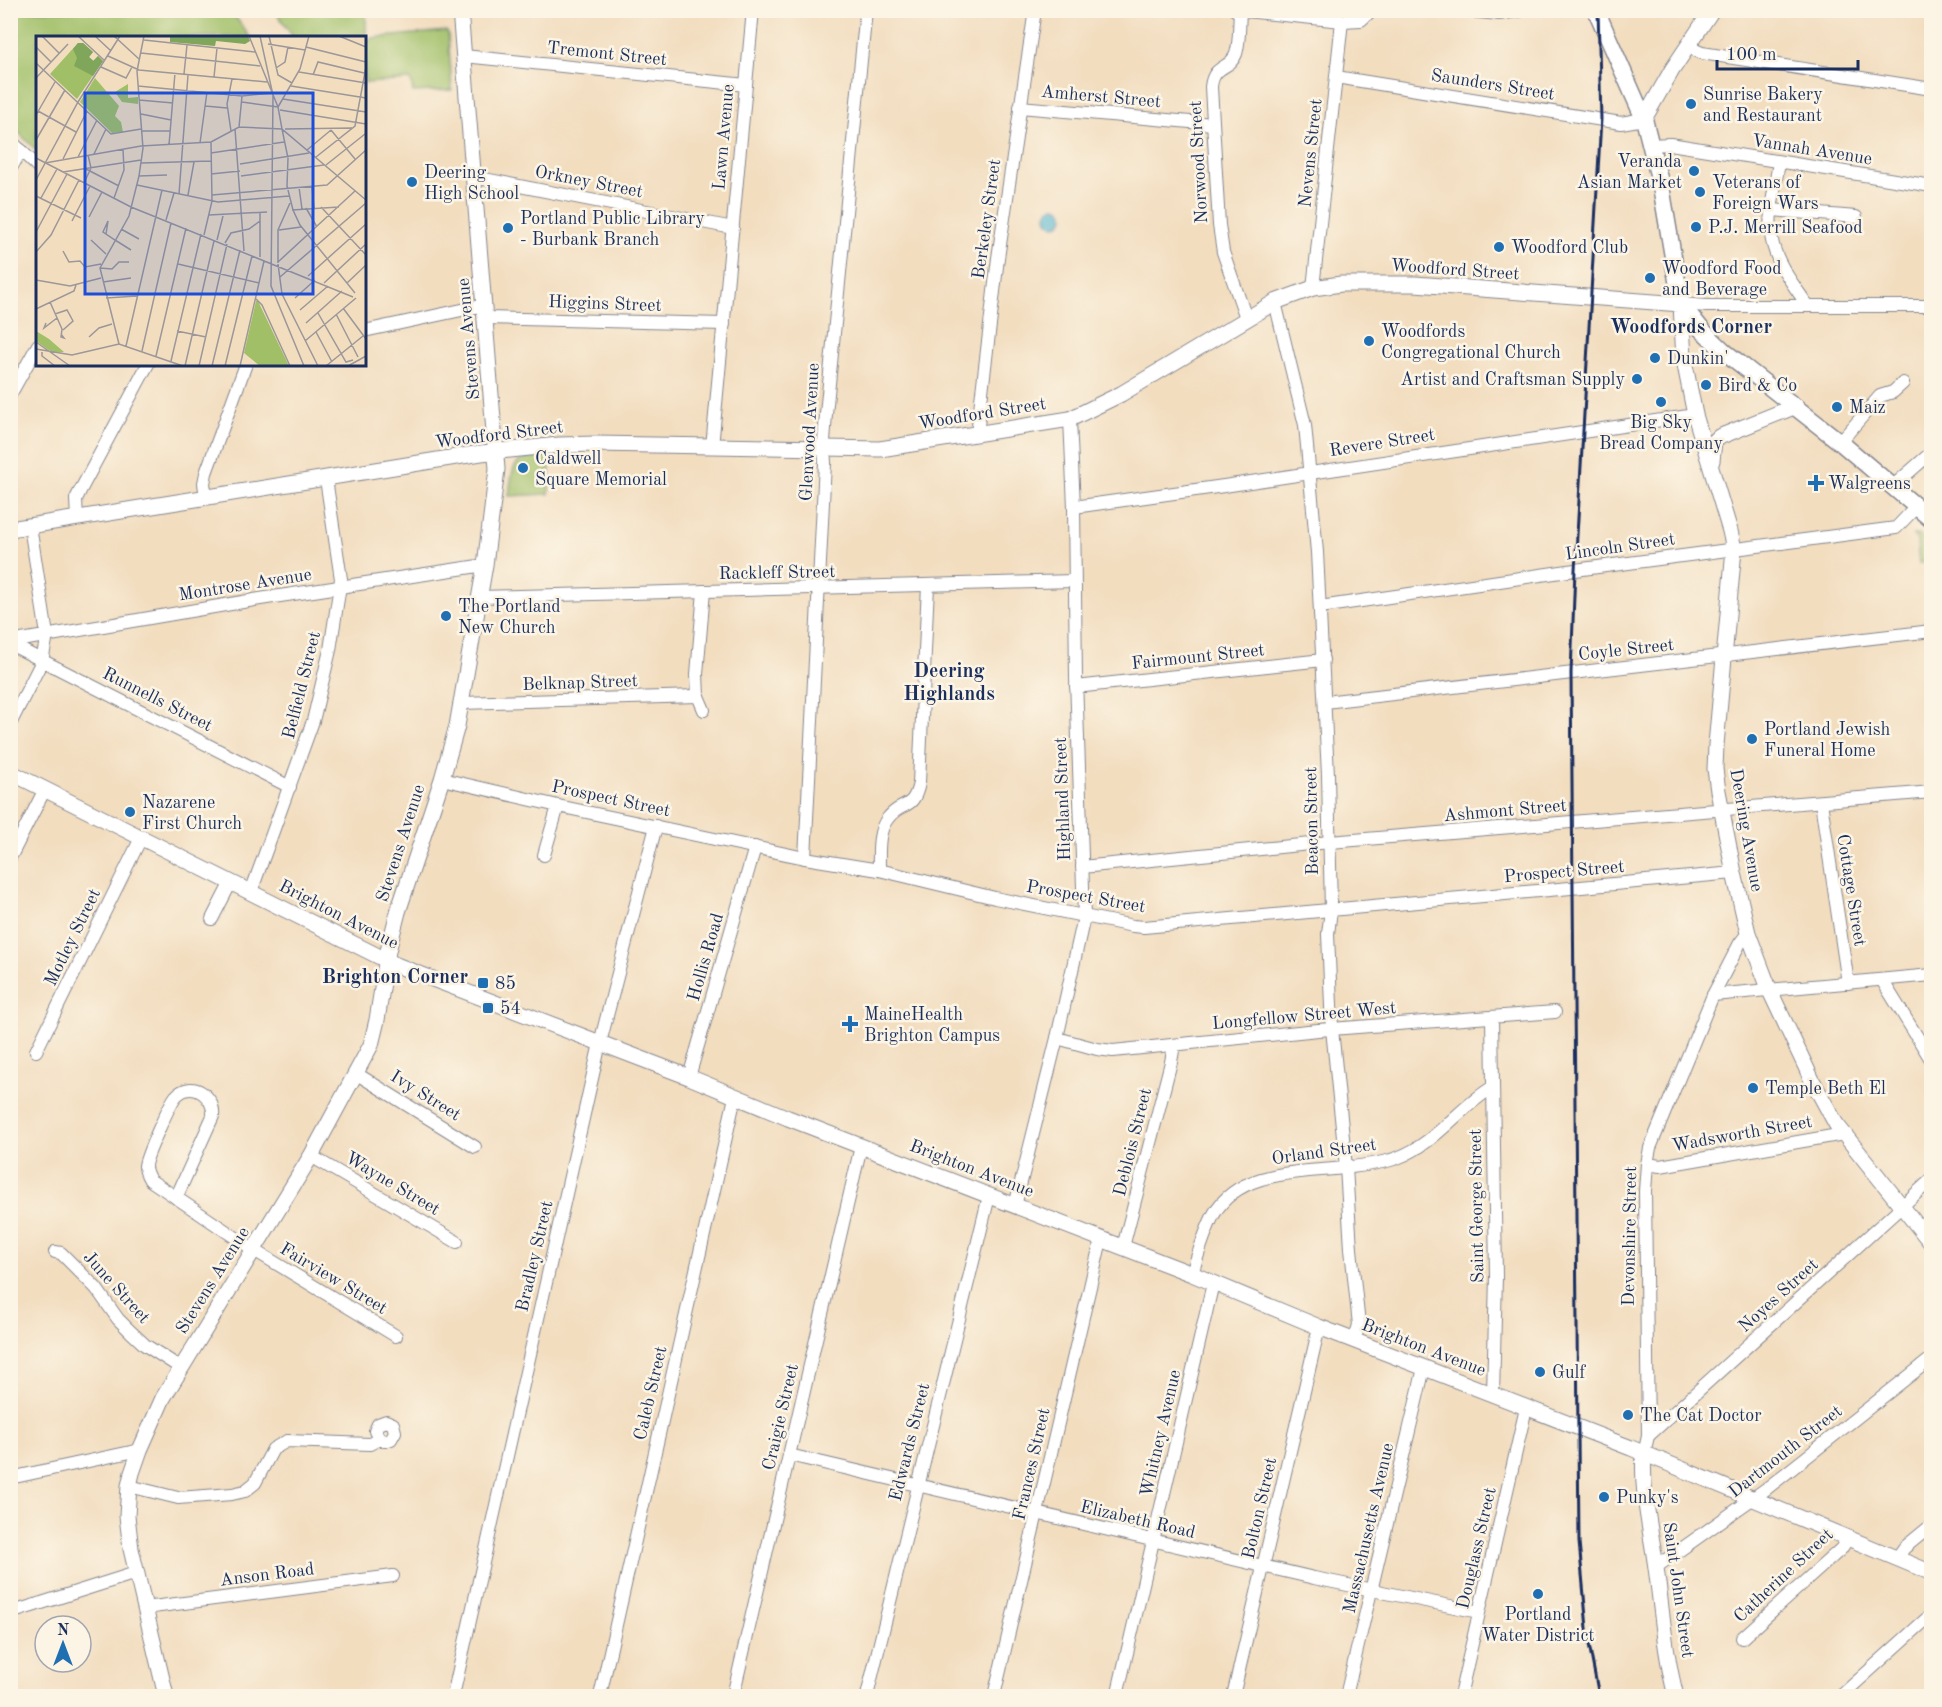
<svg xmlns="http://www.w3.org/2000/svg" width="1942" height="1707" font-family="'Old Standard TT',serif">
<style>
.green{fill:#a0bf67;stroke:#5e7762;stroke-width:1.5}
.water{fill:#50b4cf;stroke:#367296;stroke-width:1.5}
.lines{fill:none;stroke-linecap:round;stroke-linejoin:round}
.minor-casing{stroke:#86868e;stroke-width:14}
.major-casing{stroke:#86868e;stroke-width:17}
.highway-casing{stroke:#86868e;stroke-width:19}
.minor{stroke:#fff;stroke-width:12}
.major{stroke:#fff;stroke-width:15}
.highway{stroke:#fff;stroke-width:16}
.rail{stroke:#1b2f5e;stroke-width:3}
.poi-dot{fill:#1f6fb2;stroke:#fcf5e5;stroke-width:2}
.labels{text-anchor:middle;stroke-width:5;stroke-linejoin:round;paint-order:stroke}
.street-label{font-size:18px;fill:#1b2f5e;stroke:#fcf5e5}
.poi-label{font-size:18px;fill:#1b2f5e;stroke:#fcf5e5;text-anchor:start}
.neighbourhood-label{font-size:20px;font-weight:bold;fill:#1b2f5e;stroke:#fcf5e5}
.inset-road{fill:none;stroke:#9c9798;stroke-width:1.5}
.view{fill:#1d4ed8;fill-opacity:0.15;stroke:#1d4ed8;stroke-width:3}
.inset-edge{fill:none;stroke:#1b2f5e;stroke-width:3}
</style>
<rect width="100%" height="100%" fill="#fcf5e5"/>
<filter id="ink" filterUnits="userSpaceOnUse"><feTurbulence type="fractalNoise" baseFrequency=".0167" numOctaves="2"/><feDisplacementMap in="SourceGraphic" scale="12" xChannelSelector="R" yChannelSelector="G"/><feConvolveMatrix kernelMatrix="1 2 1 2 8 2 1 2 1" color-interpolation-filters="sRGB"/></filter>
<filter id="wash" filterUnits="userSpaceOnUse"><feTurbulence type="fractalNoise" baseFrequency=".008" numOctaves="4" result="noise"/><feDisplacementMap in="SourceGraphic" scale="24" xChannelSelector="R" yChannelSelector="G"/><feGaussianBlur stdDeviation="1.35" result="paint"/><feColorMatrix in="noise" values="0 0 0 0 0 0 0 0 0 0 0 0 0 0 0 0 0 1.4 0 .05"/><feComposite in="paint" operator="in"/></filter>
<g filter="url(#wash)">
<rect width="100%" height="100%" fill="#f2ddbf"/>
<g class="green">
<path d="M10 11H231L250 37 38 38 37 151 11 125Z"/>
<path d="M275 11H366V44L372 38 446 31 448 33 452 90 413 92 411 80 365 83 364 38 293 37Z"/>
<path d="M550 453 549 494 509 496C513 460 513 459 550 453Z"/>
<path d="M1913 535H1919L1931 545V583L1929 562 1919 563 1917 540Z"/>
</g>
<circle class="water" cx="1055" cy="216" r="9"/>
</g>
<g filter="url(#ink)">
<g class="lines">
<g class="minor-casing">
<g id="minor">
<path d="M1235 10 1342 21 1361 20 1372 10"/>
<path d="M1240 10C1239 24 1240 41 1236 54 1230 70 1213 64 1211 87L1219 225 1223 252 1246 318"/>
<path d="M1458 10 1499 14 1523 10"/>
<path d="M1688 47 1702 53 1932 89"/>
<path d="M464 56 746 85"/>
<path d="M1336 77 1621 123 1644 119"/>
<path d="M1020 107 1213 124"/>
<path d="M10 140 38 167"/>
<path d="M1651 145 1670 144 1932 186"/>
<path d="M1779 162C1775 189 1766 219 1773 245 1779 267 1795 287 1808 306"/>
<path d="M10 170 21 150"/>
<path d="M474 177 733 228"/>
<path d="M1772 210 1856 217"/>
<path d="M1313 288 1342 21"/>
<path d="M1275 302 1305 425 1317 552 1328 775 1331 910 1328 934 1332 1029 1346 1167 1351 1249 1359 1325 1354 1341"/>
<path d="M1681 304 1707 306H1932"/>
<path d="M486 318 724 324"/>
<path d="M364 331 485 305"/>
<path d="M10 395 38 345"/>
<path d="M977 434 998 258 1035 10"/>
<path d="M1840 442 1880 396 1893 392 1903 383"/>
<path d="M712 447 753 10"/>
<path d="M1892 487 1932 452"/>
<path d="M206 498 204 483 206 473 246 364"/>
<path d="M1074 507 1224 486 1695 415"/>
<path d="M77 519 76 499 80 491 148 364"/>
<path d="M704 591 697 674 698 696 704 710"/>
<path d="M480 597 1074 581"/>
<path d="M1320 607 1575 570 1896 528 1916 507"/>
<path d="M10 642 260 599 485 565"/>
<path d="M10 644 290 787"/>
<path d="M1076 687 1323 660"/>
<path d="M1325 702 1932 631"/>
<path d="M462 703 698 696"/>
<path d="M10 724 42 661 47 635 30 526"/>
<path d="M442 779 558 806 805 858 879 870 995 898 1133 926 1144 927 1734 873"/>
<path d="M1821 802 1848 983"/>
<path d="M544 855 558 806"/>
<path d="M10 858 45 789"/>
<path d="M805 858 825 463 824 442 826 414 866 10"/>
<path d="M1082 867 1330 842 1932 792"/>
<path d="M879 870C879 854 877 831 888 818 902 800 913 812 919 783L928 585"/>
<path d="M251 892 313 721 330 650 341 579 326 479"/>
<path d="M212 919 231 882"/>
<path d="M1882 980 1932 1061"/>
<path d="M1713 995 1932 975"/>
<path d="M1492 1018 1496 1276 1493 1395"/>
<path d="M1057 1038 1097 1049 1113 1051 1318 1030 1555 1012"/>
<path d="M36 1051 141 838"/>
<path d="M357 1074 475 1147"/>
<path d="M689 1077 755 847"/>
<path d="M311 1156 457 1242"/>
<path d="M1647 1164 1660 1166 1844 1134"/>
<path d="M176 1198 213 1116C215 1096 192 1079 176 1096 170 1103 145 1158 145 1166 145 1171 147 1175 150 1180L254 1250 396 1336"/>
<path d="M1015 1206 1057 1038 1084 917 1076 678 1074 507 1070 419"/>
<path d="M1123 1247 1171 1062 1174 1045"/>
<path d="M55 1252 61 1253 96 1288 118 1319 131 1332 145 1345 181 1368"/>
<path d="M1192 1274C1198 1254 1204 1233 1214 1214 1239 1170 1299 1173 1343 1168 1361 1166 1380 1164 1397 1158 1437 1143 1458 1108 1493 1087"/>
<path d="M1648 1436 1932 1179"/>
<path d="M1644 1454 1648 1436 1645 1191 1647 1164 1650 1148 1713 995 1740 943 1748 933"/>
<path d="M789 1455 1314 1578 1479 1612"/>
<path d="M10 1478 140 1450"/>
<path d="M129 1486 178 1498 232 1494 245 1491 255 1483 273 1449 287 1441 370 1444 379 1439 385 1441 391 1439 395 1432 393 1424 386 1421 378 1424 375 1431 379 1439"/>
<path d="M1897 1558 1904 1548 1932 1525"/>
<path d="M1656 1567 1766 1489 1932 1358"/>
<path d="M145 1608 393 1576"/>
<path d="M10 1613 136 1573"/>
<path d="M1742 1638 1841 1549 1848 1538"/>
<path d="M453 1696 600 1043 656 826"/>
<path d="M600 1696 735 1097"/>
<path d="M733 1696 861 1146"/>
<path d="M867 1696 989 1196"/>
<path d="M994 1696 1101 1240"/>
<path d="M1117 1696 1213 1283"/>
<path d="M1233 1696 1319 1327"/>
<path d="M1346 1696 1424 1368"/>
<path d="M1460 1696 1526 1408"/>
<path d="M1841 1696 1932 1614"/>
</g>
</g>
<g class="major-casing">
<g id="major">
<path d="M1644 119 1672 70 1712 10"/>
<path d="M1712 461 1714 442 1719 437 1796 406"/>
<path d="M10 529 481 453 559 445 595 444 880 449 1070 419 1121 394 1275 302 1313 288 1341 284H1415L1681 304 1684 360 1695 415 1730 531 1734 549 1716 745 1715 769 1718 791 1734 873 1748 933 1770 991 1812 1080 1836 1124 1932 1244"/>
<path d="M10 772 396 965 689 1077 788 1118 1192 1274 1319 1327 1631 1448 1932 1573"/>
<path d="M1644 1454C1641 1492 1651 1530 1656 1568 1662 1611 1665 1655 1676 1696"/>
<path d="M166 1696 131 1549 127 1516 129 1486 132 1473 140 1450 163 1398 311 1156 371 1045 377 1020 388 951 398 912 442 779 457 726 485 565 497 469 460 10"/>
</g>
</g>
<g class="highway-casing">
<path id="highway" d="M1596 10 1644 119 1661 186 1681 304 1702 330 1725 352 1840 442 1932 520"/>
</g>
<use href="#minor" class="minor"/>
<use href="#major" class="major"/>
<use href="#highway" class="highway"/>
<path class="rail" d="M1598 10 1601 119 1575 570 1571 673 1579 1542 1588 1639 1599 1696"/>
</g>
</g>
<g class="poi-dot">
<circle cx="1691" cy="104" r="6"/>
<circle cx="1694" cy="171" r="6"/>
<circle cx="412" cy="182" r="6"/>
<circle cx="1700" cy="192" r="6"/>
<circle cx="1696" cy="227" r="6"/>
<circle cx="508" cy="228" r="6"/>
<circle cx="1499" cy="247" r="6"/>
<circle cx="1650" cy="278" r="6"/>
<circle cx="1369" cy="341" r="6"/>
<circle cx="1655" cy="358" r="6"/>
<circle cx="1637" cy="379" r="6"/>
<circle cx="1706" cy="385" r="6"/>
<circle cx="1661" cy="402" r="6"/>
<circle cx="1837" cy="407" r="6"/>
<circle cx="523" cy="468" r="6"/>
<path d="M1813 474h6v6h6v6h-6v6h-6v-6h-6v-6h6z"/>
<circle cx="446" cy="616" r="6"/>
<circle cx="1752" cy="739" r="6"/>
<circle cx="130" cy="812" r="6"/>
<rect x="477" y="977" width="12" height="12" rx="3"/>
<rect x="482" y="1002" width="12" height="12" rx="3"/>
<path d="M847 1015h6v6h6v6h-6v6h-6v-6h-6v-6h6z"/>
<circle cx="1753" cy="1088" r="6"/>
<circle cx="1540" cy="1372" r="6"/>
<circle cx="1628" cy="1415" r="6"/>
<circle cx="1604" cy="1497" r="6"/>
<circle cx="1538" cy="1594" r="6"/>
</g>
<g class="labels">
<g class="street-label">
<text transform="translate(607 53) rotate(6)" y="6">Tremont Street</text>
<text transform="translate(1493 84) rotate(9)" y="6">Saunders Street</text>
<text transform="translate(1101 96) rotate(5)" y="6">Amherst Street</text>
<text transform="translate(723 137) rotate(-85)" y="6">Lawn Avenue</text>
<text transform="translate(1812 149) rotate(9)" y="6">Vannah Avenue</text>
<text transform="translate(1310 153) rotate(-84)" y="6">Nevens Street</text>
<text transform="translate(1198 162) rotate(-93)" y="6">Norwood Street</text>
<text transform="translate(589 181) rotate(11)" y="6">Orkney Street</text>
<text transform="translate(986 219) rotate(-82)" y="6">Berkeley Street</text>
<text transform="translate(1455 269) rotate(4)" y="6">Woodford Street</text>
<text transform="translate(605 303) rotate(2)" y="6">Higgins Street</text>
<text transform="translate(468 339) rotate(-95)" y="6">Stevens Avenue</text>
<text transform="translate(982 413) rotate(-9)" y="6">Woodford Street</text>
<text transform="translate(809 432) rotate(-87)" y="6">Glenwood Avenue</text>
<text transform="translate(499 434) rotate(-7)" y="6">Woodford Street</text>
<text transform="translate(1382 442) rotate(-9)" y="6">Revere Street</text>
<text transform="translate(1620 546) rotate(-8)" y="6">Lincoln Street</text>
<text transform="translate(777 572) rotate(-1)" y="6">Rackleff Street</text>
<text transform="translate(245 584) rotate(-9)" y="6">Montrose Avenue</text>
<text transform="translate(1626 649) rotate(-6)" y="6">Coyle Street</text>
<text transform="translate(1198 656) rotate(-6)" y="6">Fairmount Street</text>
<text transform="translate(580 682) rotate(-2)" y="6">Belknap Street</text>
<text transform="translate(301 685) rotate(-76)" y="6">Belfield Street</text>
<text transform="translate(158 699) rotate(27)" y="6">Runnells Street</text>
<text transform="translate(611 798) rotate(12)" y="6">Prospect Street</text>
<text transform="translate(1062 799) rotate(-92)" y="6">Highland Street</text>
<text transform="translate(1505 810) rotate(-5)" y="6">Ashmont Street</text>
<text transform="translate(1311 821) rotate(-91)" y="6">Beacon Street</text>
<text transform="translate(1747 830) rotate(80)" y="6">Deering Avenue</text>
<text transform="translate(400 843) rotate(-72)" y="6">Stevens Avenue</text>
<text transform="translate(1564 871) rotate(-5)" y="6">Prospect Street</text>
<text transform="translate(1852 890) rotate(81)" y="6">Cottage Street</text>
<text transform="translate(1086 896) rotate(10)" y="6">Prospect Street</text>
<text transform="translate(339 914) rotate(27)" y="6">Brighton Avenue</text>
<text transform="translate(72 937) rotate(-64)" y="6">Motley Street</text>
<text transform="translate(705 957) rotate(-74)" y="6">Hollis Road</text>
<text transform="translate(1304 1015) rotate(-5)" y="6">Longfellow Street West</text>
<text transform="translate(426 1095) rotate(32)" y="6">Ivy Street</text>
<text transform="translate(1742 1133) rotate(-10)" y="6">Wadsworth Street</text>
<text transform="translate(1132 1142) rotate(-76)" y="6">Deblois Street</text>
<text transform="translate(1324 1151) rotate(-8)" y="6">Orland Street</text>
<text transform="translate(972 1168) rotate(21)" y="6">Brighton Avenue</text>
<text transform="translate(393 1183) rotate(31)" y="6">Wayne Street</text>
<text transform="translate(1476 1206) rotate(-91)" y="6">Saint George Street</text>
<text transform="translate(1629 1236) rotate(-89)" y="6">Devonshire Street</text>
<text transform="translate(534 1256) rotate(-77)" y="6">Bradley Street</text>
<text transform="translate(334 1278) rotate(31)" y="6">Fairview Street</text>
<text transform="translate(212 1280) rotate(-58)" y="6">Stevens Avenue</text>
<text transform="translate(117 1287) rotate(48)" y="6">June Street</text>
<text transform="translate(1778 1295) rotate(-42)" y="6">Noyes Street</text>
<text transform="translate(1424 1347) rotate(21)" y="6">Brighton Avenue</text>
<text transform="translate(650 1393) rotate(-77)" y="6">Caleb Street</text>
<text transform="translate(780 1417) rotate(-77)" y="6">Craigie Street</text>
<text transform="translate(1160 1433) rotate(-77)" y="6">Whitney Avenue</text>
<text transform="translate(909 1442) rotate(-76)" y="6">Edwards Street</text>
<text transform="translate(1785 1451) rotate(-38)" y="6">Dartmouth Street</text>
<text transform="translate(1031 1464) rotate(-77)" y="6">Frances Street</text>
<text transform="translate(1259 1508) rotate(-77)" y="6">Bolton Street</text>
<text transform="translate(1138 1519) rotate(13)" y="6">Elizabeth Road</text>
<text transform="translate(1368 1528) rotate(-77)" y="6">Massachusetts Avenue</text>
<text transform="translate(1476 1548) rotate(-77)" y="6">Douglass Street</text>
<text transform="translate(267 1574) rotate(-7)" y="6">Anson Road</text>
<text transform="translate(1783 1575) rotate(-43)" y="6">Catherine Street</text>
<text transform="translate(1679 1590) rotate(82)" y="6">Saint John Street</text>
</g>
<g class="poi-label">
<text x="1703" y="100">Sunrise Bakery<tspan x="1703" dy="21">and Restaurant</tspan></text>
<text x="1682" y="167" text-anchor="end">Veranda<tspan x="1682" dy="21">Asian Market</tspan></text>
<text x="424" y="178">Deering<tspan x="424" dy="21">High School</tspan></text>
<text x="1712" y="188">Veterans of<tspan x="1712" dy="21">Foreign Wars</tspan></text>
<text x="520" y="224">Portland Public Library<tspan x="520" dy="21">- Burbank Branch</tspan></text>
<text x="1708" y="233">P.J. Merrill Seafood</text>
<text x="1511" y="253">Woodford Club</text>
<text x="1662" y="274">Woodford Food<tspan x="1662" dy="21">and Beverage</tspan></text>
<text x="1381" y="337">Woodfords<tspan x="1381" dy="21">Congregational Church</tspan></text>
<text x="1667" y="364">Dunkin'</text>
<text x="1625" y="385" text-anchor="end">Artist and Craftsman Supply</text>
<text x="1718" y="391">Bird &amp; Co</text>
<text x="1849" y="413">Maiz</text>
<text x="1661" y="428" text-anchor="middle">Big Sky<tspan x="1661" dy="21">Bread Company</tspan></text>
<text x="535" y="464">Caldwell<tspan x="535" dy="21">Square Memorial</tspan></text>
<text x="1828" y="489">Walgreens</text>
<text x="458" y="612">The Portland<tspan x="458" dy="21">New Church</tspan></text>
<text x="1764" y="735">Portland Jewish<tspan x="1764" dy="21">Funeral Home</tspan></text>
<text x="142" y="808">Nazarene<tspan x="142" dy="21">First Church</tspan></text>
<text x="495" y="989">85</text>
<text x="500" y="1014">54</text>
<text x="864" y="1020">MaineHealth<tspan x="864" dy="21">Brighton Campus</tspan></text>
<text x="1765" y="1094">Temple Beth El</text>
<text x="1552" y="1378">Gulf</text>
<text x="1640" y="1421">The Cat Doctor</text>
<text x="1616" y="1503">Punky's</text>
<text x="1538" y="1620" text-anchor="middle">Portland<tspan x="1538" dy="21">Water District</tspan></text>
</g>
<g class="neighbourhood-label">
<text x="1691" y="333">Woodfords Corner</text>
<text x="949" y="677">Deering<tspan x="949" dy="23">Highlands</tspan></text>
<text x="395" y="983">Brighton Corner</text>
</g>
</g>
<g transform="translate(36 36)">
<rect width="330" height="330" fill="#f2ddbf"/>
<path d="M42 7H47L57 16 53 21 58 25 62 20 67 25 41 63 14 38ZM59 42 83 70 79 80 85 86 87 96 76 97 44 66ZM92 48V62L102 61V68L86 66 79 56ZM220 265H222L253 330H224L208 317ZM0 295 13 303 28 316 17 317 0 305Z" fill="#a0bf67"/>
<path d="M134 0H212L214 5 209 8 180 5 179 10 134 6ZM42 7H47L57 16 53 21 57 25 62 20 67 25 57 40 38 30 41 22 37 13Z" fill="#80a65c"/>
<path class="inset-road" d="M6 0 23 17M42 0 69 25M59 0 75 15M78 0 103 23M213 0 242 71 246 93 330 164M224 0 237 59 235 250 268 330M233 0 242 39 256 47M303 0 330 11M108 4 219 16M232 8 269 14M0 11 15 26M270 11 330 26M105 17 224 30M72 20 103 34 231 46M0 27 75 98 105 93M65 31 90 42 96 31M240 32 249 26 252 11M263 36 330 47M148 38 151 9M277 39 282 26 328 37M178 41 181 12M0 42 32 8M102 50 206 60 236 57M255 50 330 62M247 63 330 76M103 64 137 67M206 66 242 71M169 70 191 72M242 71 264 33 273 0M244 74 330 88M2 75 40 96M105 78 135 84M0 79 19 46M203 91 206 60M199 93 208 215M249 93 316 92M295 94 319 123M106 95H134M195 95 191 68 196 43M0 104 29 54M164 107 171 56M133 109 139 37M271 114 295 94M175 117 248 106M58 118 70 93M42 121 61 84M280 121 319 90 330 31M0 122 95 171 317 261M27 123 51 75M9 127 105 110 175 106 203 91 246 93 252 122 251 150 257 174 264 189 319 257M105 127 175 125M204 128 273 117M290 129 329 98M50 133 83 150M27 136 105 124M175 138 204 135M103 140 131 139M205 140 288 129M0 144 42 66 84 0M48 147 55 132 52 119M101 149 182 166 253 160M276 150 278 172M263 151 266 173M143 158 152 39M152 159 158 126M176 159 291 149 330 114M0 160 45 182M5 162 21 133M78 162 88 134 87 113M285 171 330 219M270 172 281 191M256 174 303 171M224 177V221M173 179 231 176M53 181 66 156M130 184 138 157M36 185 54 150M85 193 103 203M243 194 265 191M0 196 31 138M70 198 72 185 67 196 79 204 95 214M168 199 176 165 175 106M55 204 70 218M181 204 187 180M189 207 195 197 213 193 224 185M27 215 33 226 44 225 49 231 65 228M0 216 15 199 43 144M242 226 319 155M242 227V194L254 167M142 228 223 247M242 228 246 258 282 330M64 232 76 233 83 226H93M272 240 330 188M244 241 330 167M0 244 34 250 65 242M67 246 95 242M288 247 330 208M311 247 330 229M70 262 101 260M219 262 226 269 254 330M259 262 279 244M14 266 26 293 25 301 28 302 25 298M307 272 330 303M0 273 38 255 40 249M264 274 292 250M282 277 310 326 317 324M19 278 31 274 37 285 27 294M300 278 322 321M10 287 8 292 21 282M270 287 306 255M141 295 170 301M280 296 296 326M53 301 63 292 76 288M269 305 320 262M0 306 34 330M83 308 64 232 93 180 103 140 107 112 101 35 108 0M90 310 126 154M0 313 36 319 83 308 147 330M106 315 135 187M6 316V320L19 330M120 320 150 192M135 325 165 198M149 330 178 205M163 330 191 208M176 330 204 214M189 330 216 220M204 330 228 225M290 330 327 300M312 330 330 320"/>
<path class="view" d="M49 57H277V258H49Z"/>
<rect width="330" height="330" class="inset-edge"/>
</g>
<rect width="1942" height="1707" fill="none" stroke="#fcf5e5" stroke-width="36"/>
<g transform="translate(63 1644)"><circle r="28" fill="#fcf5e5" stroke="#a2a6af" stroke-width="1.5"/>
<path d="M0-4.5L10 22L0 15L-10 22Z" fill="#1f6fb2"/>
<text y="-9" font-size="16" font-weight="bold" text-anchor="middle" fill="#1b2f5e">N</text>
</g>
<path d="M1717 60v9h141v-9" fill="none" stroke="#1b2f5e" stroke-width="3"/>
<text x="1726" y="60" font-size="18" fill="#1b2f5e" stroke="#fcf5e5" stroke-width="4.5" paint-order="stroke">100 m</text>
</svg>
